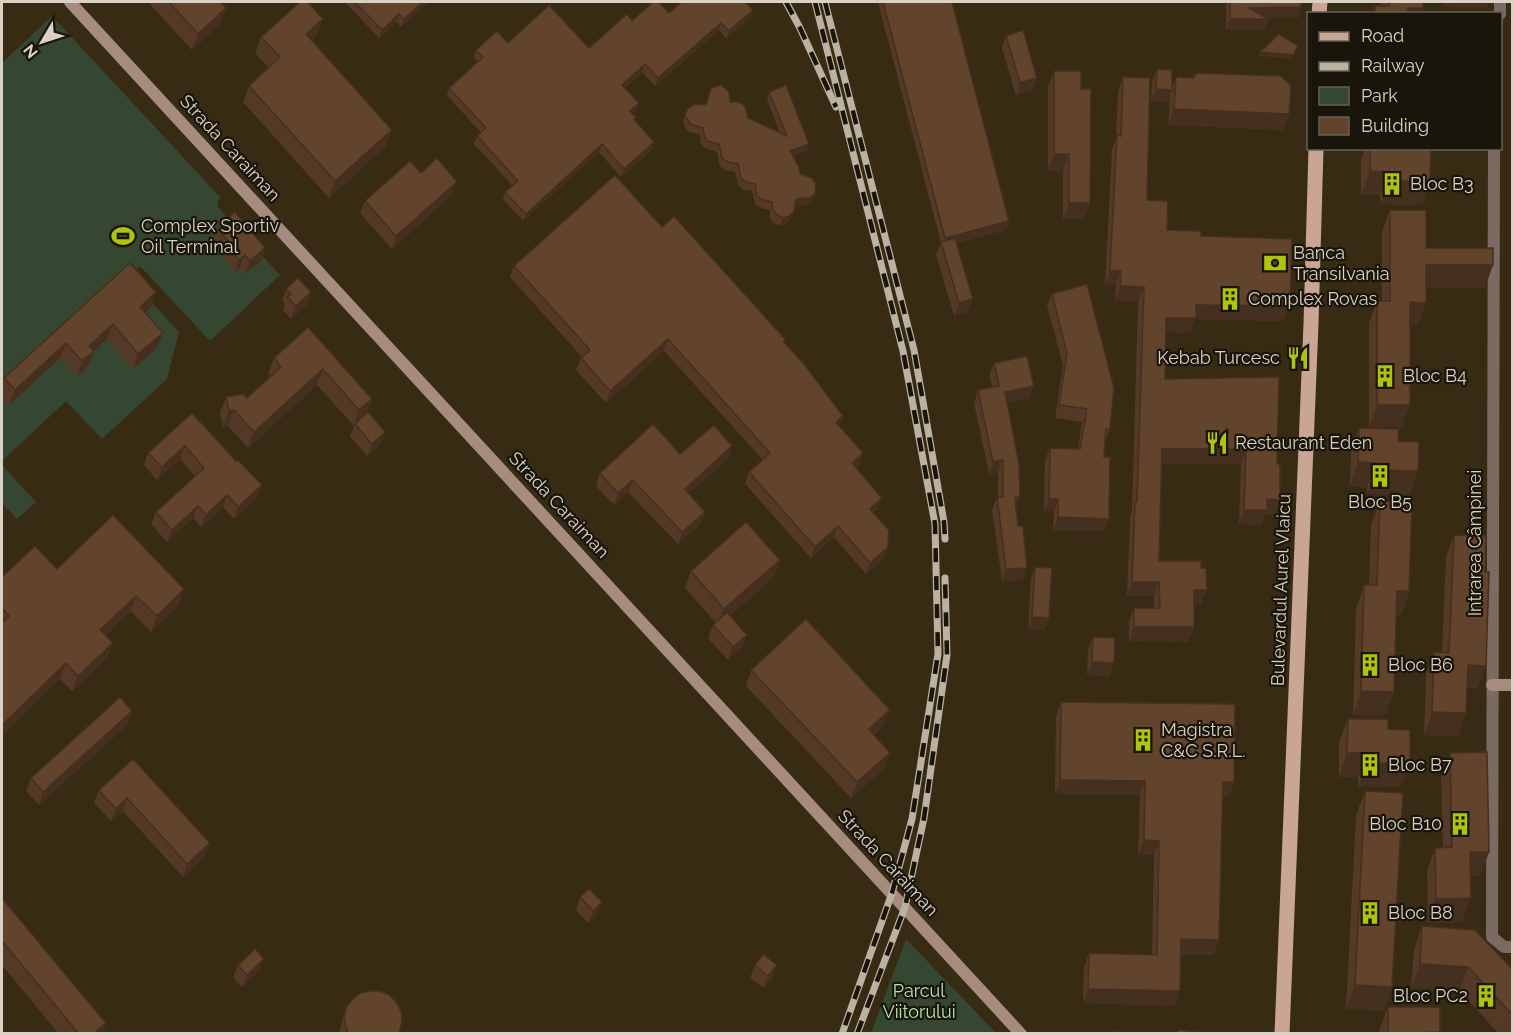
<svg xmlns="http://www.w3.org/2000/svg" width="1514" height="1035" font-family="Raleway,sans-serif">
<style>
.green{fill:#354631}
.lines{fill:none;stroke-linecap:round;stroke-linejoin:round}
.street{stroke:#7b6a61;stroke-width:12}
.secondary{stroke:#a68c7e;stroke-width:12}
.primary{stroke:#c8a693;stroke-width:15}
.rail-casing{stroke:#bbb2a2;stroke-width:7}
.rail{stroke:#1a150b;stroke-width:4.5;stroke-dasharray:14;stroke-linecap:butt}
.wall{fill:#543a26}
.shaded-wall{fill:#452f1f}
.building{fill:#62432c;stroke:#452f1f;stroke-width:1.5}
.labels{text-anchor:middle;stroke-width:4.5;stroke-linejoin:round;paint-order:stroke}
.street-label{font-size:18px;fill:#d9d1c3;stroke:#1a150b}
.poi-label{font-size:18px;fill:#d9d1c3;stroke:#1a150b;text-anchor:start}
.park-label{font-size:18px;fill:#b6e1ab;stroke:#1a150b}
</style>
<rect width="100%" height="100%" fill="#382b13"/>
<g class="green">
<path d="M52 16 220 197 217 206 280 275 210 341 140 266 128 277 179 332 167 379 102 439 66 401 2 461V63Z"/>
<path d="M2 465 36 502 17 519 2 503Z"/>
<path d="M906 939 996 1033H871Z"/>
</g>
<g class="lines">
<g class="street">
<path d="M1500 14V2"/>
<path d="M1494 148 1492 937 1504 947H1512"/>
</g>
<g class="secondary">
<path d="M70 2 1021 1034"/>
<path d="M1492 685H1512"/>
</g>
<g class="primary">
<path d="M1319 14 1320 2"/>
<path d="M1282 1034 1311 324 1316 148"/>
</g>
<g class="rail-casing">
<g id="rail">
<path d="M786 2 800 28 836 107"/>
<path d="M815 2 903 351 935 524 938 654 912 819 892 893 842 1034"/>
<path d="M825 2 914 350 944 522 945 539"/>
<path d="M857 1034 905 907 924 818 947 655 945 578"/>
</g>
</g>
<use href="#rail" class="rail"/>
</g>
<g class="wall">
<path d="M148 2H220V24L192 50Z"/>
<path d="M345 2H429L401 27 396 22 379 38Z"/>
<path d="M878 2H952L1009 221 1006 230 956 243 973 299 968 312 954 316 936 254 941 243Z"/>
<path d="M1226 2H1301L1298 18H1266L1268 19 1264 30H1226Z"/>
<path d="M1380 2H1423V8L1422 14H1372L1375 6H1380Z"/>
<path d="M753 10 750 18 726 39 719 30 655 86 642 72 625 88 639 103 636 110 633 113 635 120 652 149 621 177 599 152 523 221 503 199 505 192 512 185 474 144 477 136 481 133 447 95 449 88 478 62 474 57 476 50 508 43 589 48 632 21 669 13Z"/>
<path d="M317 35 311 40 386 146 329 198 243 102 249 86 269 68 255 53 261 37Z"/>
<path d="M1006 36 1037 78 1032 90 1016 95 1002 48Z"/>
<path d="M1157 69 1172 88 1176 77 1283 130 1168 125 1170 95 1167 102H1151L1152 82Z"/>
<path d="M1054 71 1081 89 1090 203 1084 219H1063V171H1048V87Z"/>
<path d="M1123 77 1147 200 1167 230 1201 236 1284 321 1195 319 1190 333 1166 332 1165 379 1279 377 1275 514H1265L1261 525 1239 524 1241 464H1162L1159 561 1201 604H1194V627L1188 642 1129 641V622L1134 608H1154V596H1127L1130 517 1132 510 1138 302 1115 300 1116 284 1105 285 1112 150 1116 138 1118 91Z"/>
<path d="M711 88 730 102 748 118 780 133 767 99 769 92 809 144 806 151 793 156 812 202 806 206H795L791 218 787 224 780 225 774 223 770 218V210L760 208 755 204 752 191 743 190 738 185 735 172 725 170 720 166 717 152 705 148 701 143 700 135 687 131 683 122 688 108 705 105Z"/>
<path d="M1365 148H1408L1430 181 1422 205 1380 204V195H1361V159Z"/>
<path d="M421 173 453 194 392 249 360 213 365 201Z"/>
<path d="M1390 210 1426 248 1485 288 1426 287 1418 325H1410L1402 427H1369V323L1377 301H1382V232Z"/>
<path d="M662 227 784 342 843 416 839 426 859 464 856 467 878 509 873 513 888 547 884 558 866 574 834 537 811 558 745 484 749 472 763 460 664 351 606 403 576 370 581 358 582 357 510 277 514 266Z"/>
<path d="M217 228 265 248 261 261 245 274 240 267 235 272 222 257 223 253 212 240Z"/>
<path d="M130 263 151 307 145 312 157 348 133 369 107 339 93 352 88 366 77 376 60 358 9 405 2 396V386L4 378Z"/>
<path d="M286 289 311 292 307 305 291 319 283 310 285 304 282 301Z"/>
<path d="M1052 294 1110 429 1105 442 1104 457 1109 519 1104 531 1053 530 1054 511H1044L1045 460 1050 448 1078 449 1082 422 1055 418 1063 365 1047 306Z"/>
<path d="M308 327 372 399 367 413 381 444 367 456 350 436 354 426 317 385 248 448 228 426 223 427 220 413 226 397 247 398 270 376 268 374 274 358Z"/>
<path d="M994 363 1034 386 1029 398 1007 403 1020 497 1016 506 1023 580 1002 581 992 510 997 497H998V472L989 474 974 403 978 390 992 387 989 376Z"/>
<path d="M192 413 235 460 236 458 262 485 257 498 234 519 223 507 201 527 193 518 167 542 151 524 156 512 195 476 180 459 157 480 144 465 148 453Z"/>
<path d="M1359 428 1398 441 1410 495 1367 494V487L1350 486 1351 452Z"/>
<path d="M680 454 728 459 689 493 705 512 700 524 678 544 628 492 614 505 596 486 600 473Z"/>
<path d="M1380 501 1409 591 1401 615H1396L1394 692 1385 716 1353 715 1356 609 1364 585H1369L1371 524Z"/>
<path d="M1454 535 1478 688H1467L1458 736 1424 735 1426 674 1434 652H1442L1446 557Z"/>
<path d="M780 560 774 577 730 616 747 635 742 647 728 660 708 638 713 625 716 623 685 588 691 571Z"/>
<path d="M1035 567 1049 618 1044 630 1028 629 1031 579Z"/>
<path d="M57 569 184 589 178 605 151 632 131 611 105 636 113 643 107 659 72 691 60 679 2 735V577Z"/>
<path d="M1093 637 1110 676 1087 675 1088 649Z"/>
<path d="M751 670 884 726 874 735 890 753 885 768 851 798 746 686Z"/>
<path d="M1061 702 1234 782 1229 796 1222 797 1214 955 1181 954 1175 1006 1083 1003 1084 967 1089 953 1152 955 1154 855H1138L1140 795 1055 794 1056 716Z"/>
<path d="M132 711 128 724 39 805 26 791 31 778Z"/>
<path d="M1348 719 1388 729 1401 787H1358V777H1339V742Z"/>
<path d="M1450 753 1489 852 1480 876H1471L1462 922 1428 923 1427 871 1435 848 1443 847 1441 777Z"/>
<path d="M133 759 205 856 183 877 123 811 111 821 94 803 99 790Z"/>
<path d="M1365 791 1392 987 1384 1011 1346 1009 1356 815Z"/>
<path d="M580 897 597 915 588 923 576 910Z"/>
<path d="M2 898 106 1023 102 1034H59L2 965Z"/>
<path d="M1422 926 1512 969V1034H1499L1460 991 1411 988 1414 950Z"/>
<path d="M238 965 259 971 242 987 233 978Z"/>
<path d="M755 965 772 978 764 988 750 978Z"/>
<path d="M1388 1007 1440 1032 1439 1034H1378Z"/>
<path d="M346 1008 398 1034H340V1031L342 1021Z"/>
</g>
<g class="shaded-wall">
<path d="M423 2H429L401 27 404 19Z"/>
<path d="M1445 2H1489L1487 8 1443 7Z"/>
<path d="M1301 7 1298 18H1246L1249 8Z"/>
<path d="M226 8 220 24 192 50 198 34Z"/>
<path d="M1408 8H1423L1422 14H1406Z"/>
<path d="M753 10 750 18 726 39 729 31Z"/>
<path d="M399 14 396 22 379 38 382 30Z"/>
<path d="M323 19 317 35 300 51 306 34Z"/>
<path d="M1230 19H1268L1264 30H1226Z"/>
<path d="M721 23 719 30 655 86 658 78Z"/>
<path d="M1298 46 1292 59 1258 56 1260 52Z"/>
<path d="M645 64 642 72 619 92 622 85Z"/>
<path d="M1037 78 1032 90 1016 95 1020 83Z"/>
<path d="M1156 89 1172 90 1167 102H1151Z"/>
<path d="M639 103 636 110 628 118 630 111Z"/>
<path d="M1174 109 1289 114 1283 130 1168 125Z"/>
<path d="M392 130 386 146 329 198 335 181Z"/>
<path d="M654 142 652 149 621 177 624 169Z"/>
<path d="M602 144 599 152 523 221 526 214Z"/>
<path d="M809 144 806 151 787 159 790 151Z"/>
<path d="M1054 154H1069L1063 171H1048Z"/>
<path d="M1370 171 1389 172 1380 195H1361Z"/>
<path d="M1389 181H1430L1422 205 1380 204Z"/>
<path d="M457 182 453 194 392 249 396 236Z"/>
<path d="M815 194 812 202 806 206H793L796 199Z"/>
<path d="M1069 203H1090L1084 219H1063Z"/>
<path d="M794 211 791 218 787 224 780 225 783 218Z"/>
<path d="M1009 221 1006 230 942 246 945 238Z"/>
<path d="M265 248 261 261 245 274 250 261Z"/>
<path d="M245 255 240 267 235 272 239 260Z"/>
<path d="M1426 265H1493L1485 288 1418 287Z"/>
<path d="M1121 270 1116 284 1105 285 1110 271Z"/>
<path d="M1120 286 1144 287 1138 302 1115 300Z"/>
<path d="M156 292 151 307 135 322 140 307Z"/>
<path d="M311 292 307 305 291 319 296 306Z"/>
<path d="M973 299 968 312 954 316 959 303Z"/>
<path d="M1410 302 1426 303 1418 325H1402Z"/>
<path d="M1196 305 1290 306 1284 321 1195 319 1190 333 1161 332 1166 318Z"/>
<path d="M113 324 107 339 93 352 88 366 77 376 89 346Z"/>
<path d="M163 333 157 348 133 369 138 354Z"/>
<path d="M668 339 664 351 606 403 610 391Z"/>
<path d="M66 343 60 358 9 405 15 390Z"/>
<path d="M323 369 317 385 248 448 254 432Z"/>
<path d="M1034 386 1029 398 1000 405 1005 392Z"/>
<path d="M372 399 366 415 355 424 354 426 359 410Z"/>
<path d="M1377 405H1410L1402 427H1369Z"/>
<path d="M234 410 228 426 223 427 229 411Z"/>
<path d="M843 416 839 427 836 422Z"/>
<path d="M385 432 381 444 367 456 372 444Z"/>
<path d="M185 446 180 459 157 480 162 467Z"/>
<path d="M732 446 728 459 680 501 685 489Z"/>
<path d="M1162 449H1246L1241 464H1157Z"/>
<path d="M863 453 859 464 848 474 852 463Z"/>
<path d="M1003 460 998 472 989 474 993 462Z"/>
<path d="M1358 462 1376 463 1367 487 1350 486Z"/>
<path d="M1376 470 1418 471 1410 495 1367 494Z"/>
<path d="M633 480 628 492 614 505 618 493Z"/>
<path d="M262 485 257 498 234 519 238 507Z"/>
<path d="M227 495 223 507 201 527 206 515Z"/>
<path d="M1015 497H1020L1015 509Z"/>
<path d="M882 498 878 509 866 520 870 509Z"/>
<path d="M1049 499H1058L1054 511H1044Z"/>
<path d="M1267 499 1280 500 1275 514H1265L1261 525 1239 524 1244 510Z"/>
<path d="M198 506 193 518 167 542 172 530Z"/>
<path d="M705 512 700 524 678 544 682 532Z"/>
<path d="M1058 517 1109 519 1104 531 1053 530Z"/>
<path d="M838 526 834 537 811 558 815 547Z"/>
<path d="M888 547 884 558 866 574 870 563Z"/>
<path d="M780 560 774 577 718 626 724 609Z"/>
<path d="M1027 568 1023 580 1002 581 1006 569Z"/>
<path d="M1132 582H1159L1154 596H1127Z"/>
<path d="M184 589 178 605 151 632 157 616Z"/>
<path d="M1194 590H1207L1201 604H1188Z"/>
<path d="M1397 591H1409L1401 615H1388Z"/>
<path d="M136 596 131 611 95 646 100 630Z"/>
<path d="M1032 617 1049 618 1044 630 1028 629Z"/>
<path d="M1134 627H1194L1188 642 1129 641Z"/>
<path d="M747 635 742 647 728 660 733 647Z"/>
<path d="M113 643 107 659 72 691 78 676Z"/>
<path d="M1092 662 1114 663 1110 676 1087 675Z"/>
<path d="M66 663 60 679 2 735V725Z"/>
<path d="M1468 665 1486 666 1478 688H1460Z"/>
<path d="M1361 691 1394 692 1385 716 1353 715Z"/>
<path d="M890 710 884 726 863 745 869 729Z"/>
<path d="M132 711 128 724 39 805 43 792Z"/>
<path d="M1432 712 1466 713 1458 736 1424 735Z"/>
<path d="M890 753 885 768 851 798 857 782Z"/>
<path d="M1347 753H1367L1358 777H1339Z"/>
<path d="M1367 763 1410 764 1401 787H1358Z"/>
<path d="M1060 780 1145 781 1140 795 1055 794Z"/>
<path d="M1223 782H1234L1229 796 1218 797Z"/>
<path d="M127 798 123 811 111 821 116 809Z"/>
<path d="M1144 840 1159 841 1154 855H1138Z"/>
<path d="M210 843 205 856 183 877 187 864Z"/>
<path d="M1470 852H1489L1480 876H1461Z"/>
<path d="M1471 898 1462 922 1428 923 1436 899Z"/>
<path d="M602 902 597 915 588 923 593 911Z"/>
<path d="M1181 939 1219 940 1214 955 1176 953Z"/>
<path d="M264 959 259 971 242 987 247 975Z"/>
<path d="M1420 964 1468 967 1460 991 1411 988Z"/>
<path d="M777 965 772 978 764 988 768 976Z"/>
<path d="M1355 985 1392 987 1384 1011 1346 1009Z"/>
<path d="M1088 989 1180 991 1175 1006 1083 1003Z"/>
<path d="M106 1023 102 1034H93Z"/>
<path d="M1416 1032H1440L1439 1034H1416Z"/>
</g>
<g class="building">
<path d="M169 2H220L226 8 198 34Z"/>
<path d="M300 2H308L323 19 306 34 392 130 335 181 249 86 280 57 261 37Z"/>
<path d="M355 2H423L404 19 399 14 382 30Z"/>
<path d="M653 2H659L669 13 681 2H745L753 10 729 31 721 23 658 78 645 64 622 85 639 103 630 111 636 117 634 119 654 142 624 169 602 144 526 214 505 192 518 181 477 136 486 128 449 88 483 57 476 50 497 31 508 43 549 5 589 48 627 14 632 21Z"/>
<path d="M883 2H952L1009 221 945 238Z"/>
<path d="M1230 2H1301V7L1249 8 1268 19H1230Z"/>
<path d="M1389 2H1423V8H1408V14H1375V6H1389Z"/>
<path d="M1023 30 1037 78 1020 83 1006 36Z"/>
<path d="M1279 34 1298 46 1293 55 1260 52Z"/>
<path d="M1157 69 1172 70V90L1156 89Z"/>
<path d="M1054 71H1081V89H1091L1090 203H1069V154H1054Z"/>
<path d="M1197 73 1281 76 1291 86 1289 114 1174 109 1176 77 1193 78Z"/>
<path d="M1123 77 1150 78 1147 200 1168 201 1167 230 1201 231V236L1292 239 1290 306 1196 305V318H1166L1165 379 1279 377 1277 464H1280V500L1267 499V510H1244L1246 449H1162L1159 561H1201V568H1206L1207 590H1194V627H1134V608H1160L1159 582H1132L1135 502H1137L1144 287 1120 286 1121 270 1110 271 1117 135 1121 136Z"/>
<path d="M721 85 729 92 730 102H739L745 106 748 118 787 136 769 92 786 85 809 144 790 151 799 167 800 174 812 178 816 184 815 194 809 198 796 199 794 211 790 216 783 218 777 215 773 210 772 202 763 200 757 196 755 184 746 182 741 178 738 164 728 162 722 158 719 144 707 141 704 135 703 128 690 124 685 115 688 108 695 104 706 105 711 88Z"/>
<path d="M1370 148 1431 150 1430 181H1389V172L1370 171Z"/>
<path d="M437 158 457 182 396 236 365 201 410 161 421 173Z"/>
<path d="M615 175 662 227 674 216 785 339 784 342 804 364 843 416 836 422 863 453 852 463 882 498 870 509 889 530 888 547 870 563 838 526 815 547 749 472 770 453 668 339 610 391 581 358 590 350 514 266Z"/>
<path d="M1390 210H1426V248H1493V265H1426V303L1410 302V405H1377V301H1390Z"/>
<path d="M235 212 265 248 250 261 245 255 239 260 226 245 229 242 217 228Z"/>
<path d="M955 238 973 299 959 303 941 242Z"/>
<path d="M130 263 156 292 140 307 163 333 138 354 113 324 89 346 94 351 82 361 66 343 15 390 4 378Z"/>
<path d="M298 278 311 292 296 306 287 297 291 294 286 289Z"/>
<path d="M1087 284 1114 388 1110 429H1106L1104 457H1110L1109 519 1058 517V499H1049L1050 448 1080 449 1087 409 1059 405 1067 353 1052 294Z"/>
<path d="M308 327 372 399 359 410 323 369 254 432 234 410 229 411 226 397 243 394 247 398 281 367 274 358Z"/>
<path d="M1027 356 1034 386 1005 392 1019 464 1020 497H1015L1018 526H1023L1027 568 1006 569 997 497H1003V460L993 462 978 390 999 386 994 363Z"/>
<path d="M368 412 385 432 372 444 355 424Z"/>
<path d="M192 413 237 462 236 458 262 485 238 507 227 495 206 515 198 506 172 530 156 512 204 468 185 446 162 467 148 453Z"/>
<path d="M653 424 680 454 714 425 732 446 685 489 705 512 682 532 633 480 618 493 600 473Z"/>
<path d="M1359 428 1399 429 1398 441 1419 442 1418 471 1376 470V463L1358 462Z"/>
<path d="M1380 501 1412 502 1409 591H1397L1394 692 1361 691 1364 585H1377Z"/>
<path d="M113 515 184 589 157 616 136 596 100 630 113 643 78 676 66 663 2 725V623L9 616 2 608V577L35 546 57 569Z"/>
<path d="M746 522 780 560 724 609 691 571Z"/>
<path d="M1454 535 1486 536 1485 572H1489L1486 666 1468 665 1466 713 1432 712 1434 652 1449 653Z"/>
<path d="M1035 567 1052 568 1049 618 1032 617Z"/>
<path d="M727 612 747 635 733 647 713 625Z"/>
<path d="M806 619 890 710 869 729 890 753 857 782 751 670Z"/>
<path d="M1093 637 1115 638 1114 663 1092 662Z"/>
<path d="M120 697 132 711 43 792 31 778Z"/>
<path d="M1061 702 1235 704 1234 782H1223L1219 940 1181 939 1180 991 1088 989 1089 953 1157 955 1159 841 1144 840 1145 781 1060 780Z"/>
<path d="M1348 719H1388V729L1410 730V764L1367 763V753H1347Z"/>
<path d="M1487 752 1489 852H1470L1471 898 1436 899 1435 848 1452 847 1450 753Z"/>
<path d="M133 759 210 843 187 864 127 798 116 809 99 790Z"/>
<path d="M1365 791 1403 793 1392 987 1355 985Z"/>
<path d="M589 889 602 902 593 911 580 897Z"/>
<path d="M2 898 106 1023 93 1034H79L2 941Z"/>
<path d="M1422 926 1475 930 1512 969V1014L1468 967 1420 964Z"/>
<path d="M255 949 264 959 247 975 238 965Z"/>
<path d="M763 954 777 965 768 976 755 965Z"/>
<path d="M370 991H380L389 995 396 1002 401 1011 402 1021 400 1030 398 1034H349L346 1028 344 1018 346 1008 352 1000 360 993Z"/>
<path d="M1388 1007H1440V1032L1388 1034Z"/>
<path d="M1178 1030 1207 1033V1034H1177Z"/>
<path d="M1114 1031 1142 1034H1113Z"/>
</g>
<defs>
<g id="building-bare" transform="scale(1.8)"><path d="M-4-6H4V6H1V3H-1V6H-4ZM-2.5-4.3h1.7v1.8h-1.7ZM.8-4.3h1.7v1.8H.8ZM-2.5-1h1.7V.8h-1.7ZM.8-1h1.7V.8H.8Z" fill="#aec50a" stroke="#1a150b" stroke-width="2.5" paint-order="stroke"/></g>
<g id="stadium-bare" transform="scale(1.8)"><path d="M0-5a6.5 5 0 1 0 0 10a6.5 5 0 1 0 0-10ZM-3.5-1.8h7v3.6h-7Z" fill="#aec50a" stroke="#1a150b" stroke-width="2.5" paint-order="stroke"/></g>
<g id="bank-bare" transform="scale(1.8)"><path d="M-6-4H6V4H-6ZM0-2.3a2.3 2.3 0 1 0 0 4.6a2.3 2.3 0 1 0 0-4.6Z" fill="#aec50a" stroke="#1a150b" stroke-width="2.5" paint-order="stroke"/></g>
<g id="restaurant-bare" transform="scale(1.8)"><path d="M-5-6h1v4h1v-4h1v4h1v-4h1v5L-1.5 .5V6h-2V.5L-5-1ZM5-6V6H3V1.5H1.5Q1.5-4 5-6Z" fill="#aec50a" stroke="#1a150b" stroke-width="2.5" paint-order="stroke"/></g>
</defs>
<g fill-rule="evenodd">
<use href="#building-bare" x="1392" y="184"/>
<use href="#stadium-bare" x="123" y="236"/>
<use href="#bank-bare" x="1275" y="263"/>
<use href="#building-bare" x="1230" y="299"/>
<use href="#restaurant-bare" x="1298" y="358"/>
<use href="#building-bare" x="1385" y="376"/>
<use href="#restaurant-bare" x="1217" y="443"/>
<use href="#building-bare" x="1380" y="476"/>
<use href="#building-bare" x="1370" y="665"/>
<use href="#building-bare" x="1143" y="740"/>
<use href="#building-bare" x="1370" y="765"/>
<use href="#building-bare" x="1460" y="824"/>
<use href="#building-bare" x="1370" y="913"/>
<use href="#building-bare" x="1486" y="996"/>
</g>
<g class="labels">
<g class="street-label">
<text transform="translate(230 148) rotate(47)" y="6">Strada Caraiman</text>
<text transform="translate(559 505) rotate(47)" y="6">Strada Caraiman</text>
<text transform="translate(1475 543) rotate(-90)" y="6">Intrarea Câmpinei</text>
<text transform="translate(1281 590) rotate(-88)" y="6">Bulevardul Aurel Vlaicu</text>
<text transform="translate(888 863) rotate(47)" y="6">Strada Caraiman</text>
</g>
<g class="poi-label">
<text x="1410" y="190">Bloc B3</text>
<text x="141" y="232">Complex Sportiv<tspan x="141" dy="21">Oil Terminal</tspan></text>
<text x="1293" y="259">Banca<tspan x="1293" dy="21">Transilvania</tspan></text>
<text x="1248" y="305">Complex Rovas</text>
<text x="1280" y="364" text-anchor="end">Kebab Turcesc</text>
<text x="1403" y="382">Bloc B4</text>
<text x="1235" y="449">Restaurant Eden</text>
<text x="1380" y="508" text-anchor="middle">Bloc B5</text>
<text x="1388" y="671">Bloc B6</text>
<text x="1161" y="736">Magistra<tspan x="1161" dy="21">C&amp;C S.R.L.</tspan></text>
<text x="1388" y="771">Bloc B7</text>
<text x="1442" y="830" text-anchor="end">Bloc B10</text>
<text x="1388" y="919">Bloc B8</text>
<text x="1468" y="1002" text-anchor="end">Bloc PC2</text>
</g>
<g class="park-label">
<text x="919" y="997">Parcul<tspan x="919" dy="21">Viitorului</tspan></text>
</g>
</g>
<rect width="1514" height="1035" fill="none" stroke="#d9d1c3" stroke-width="6"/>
<rect x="1307" y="12" width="195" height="138" fill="#1a150b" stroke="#666055" stroke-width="1.5"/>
<rect x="1319" y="32" width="30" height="9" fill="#c8a693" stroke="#666055" stroke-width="1.5"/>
<text x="1361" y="42" font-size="18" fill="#d9d1c3">Road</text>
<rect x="1319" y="62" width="30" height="9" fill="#bbb2a2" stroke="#666055" stroke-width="1.5"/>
<text x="1361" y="72" font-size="18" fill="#d9d1c3">Railway</text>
<rect x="1319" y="87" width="30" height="18" fill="#354631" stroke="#666055" stroke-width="1.5"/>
<text x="1361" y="102" font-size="18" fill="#d9d1c3">Park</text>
<rect x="1319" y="117" width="30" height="18" fill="#62432c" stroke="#666055" stroke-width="1.5"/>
<text x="1361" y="132" font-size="18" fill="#d9d1c3">Building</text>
<g transform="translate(42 42) rotate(231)" stroke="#1a150b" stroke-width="4.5" paint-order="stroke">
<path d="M0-4.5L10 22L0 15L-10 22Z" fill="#d9d1c3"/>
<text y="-9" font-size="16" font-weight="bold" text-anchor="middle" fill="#d9d1c3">N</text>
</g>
</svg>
